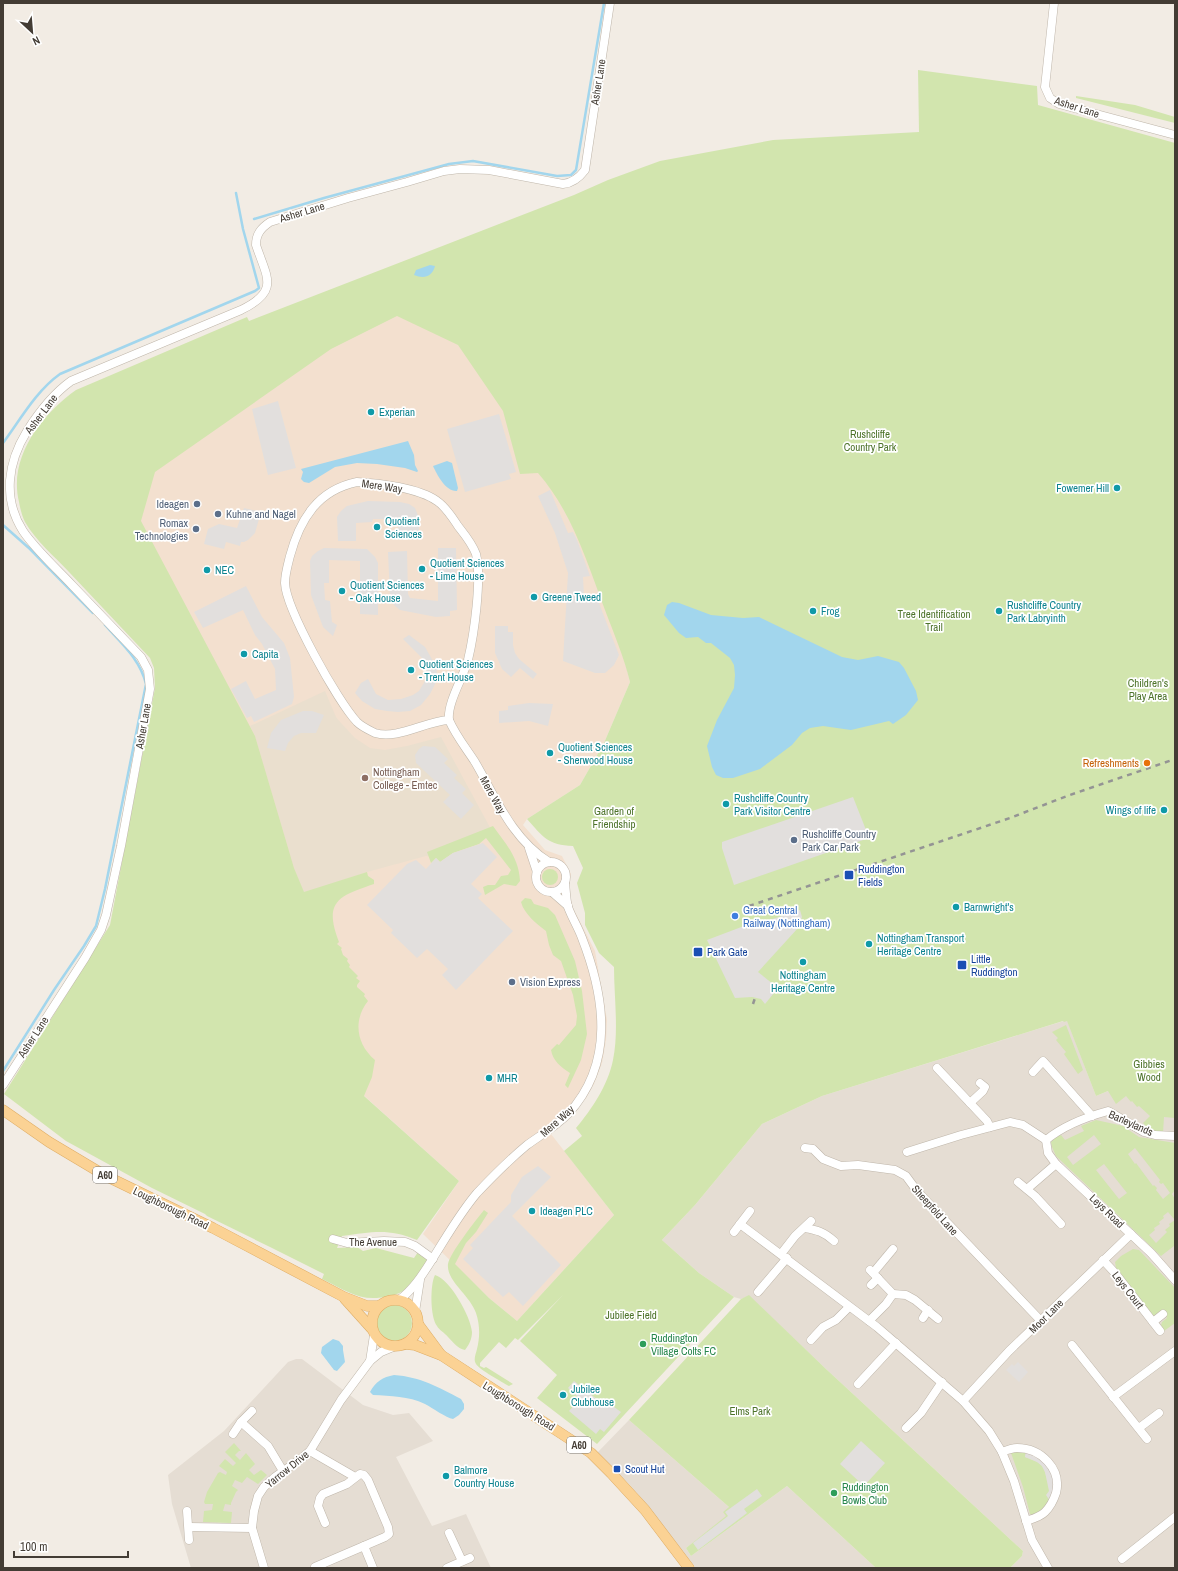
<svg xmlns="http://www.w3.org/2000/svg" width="1178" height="1571" font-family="'Archivo Narrow',sans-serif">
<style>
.residential{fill:#e5ddd3}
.commercial{fill:#f3e0cf}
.education{fill:#eadfce}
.green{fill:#d2e5ae;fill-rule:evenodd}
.parking{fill:#e2dfdd}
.water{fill:#a2d6ed}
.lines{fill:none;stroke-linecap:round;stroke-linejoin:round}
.stream{stroke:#a2d6ed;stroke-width:2.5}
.minor-casing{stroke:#bfb6aa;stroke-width:9}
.major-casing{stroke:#dfad65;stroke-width:11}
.minor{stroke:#fff;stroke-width:8}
.major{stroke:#fbd294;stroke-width:10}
.rail{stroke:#949494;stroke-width:2.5;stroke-dasharray:5 5;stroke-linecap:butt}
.culture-dot{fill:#0f9aa8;stroke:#fff;stroke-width:1.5}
.service-dot{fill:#5c6f8a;stroke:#fff;stroke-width:1.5}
.food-dot{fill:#e8710a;stroke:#fff;stroke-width:1.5}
.education-dot{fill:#8d6e63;stroke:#fff;stroke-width:1.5}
.transit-dot{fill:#1a4fb4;stroke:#fff;stroke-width:1.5}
.shop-dot{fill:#3f7fe0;stroke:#fff;stroke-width:1.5}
.leisure-dot{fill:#2e9e5b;stroke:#fff;stroke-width:1.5}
.labels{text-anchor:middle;stroke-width:3.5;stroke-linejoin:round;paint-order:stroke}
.shield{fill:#fff;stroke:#7b7671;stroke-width:1}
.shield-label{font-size:10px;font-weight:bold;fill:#433c34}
.street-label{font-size:11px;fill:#433c34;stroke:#fff}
.culture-label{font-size:11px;fill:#0d838f;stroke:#fff;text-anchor:start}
.park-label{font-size:11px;fill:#4d732a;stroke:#fff}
.service-label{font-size:11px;fill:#4e5e75;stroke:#fff;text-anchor:start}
.food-label{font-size:11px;fill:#c56008;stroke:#fff;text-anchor:end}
.education-label{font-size:11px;fill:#785e54;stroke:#fff;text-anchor:start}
.transit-label{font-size:11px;fill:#164399;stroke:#fff;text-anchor:start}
.shop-label{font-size:11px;fill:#366cbe;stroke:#fff;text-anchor:start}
.leisure-label{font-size:11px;fill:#27864d;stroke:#fff;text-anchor:start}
</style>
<rect width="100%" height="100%" fill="#f2ece4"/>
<g class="residential">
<path d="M1067 1020 1096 1096 1123 1085 1175 1108V1568H1010L1022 1556 1023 1551 826 1369 749 1296 741 1299 734 1297 699 1273 662 1240 695 1205 762 1124 822 1096Z"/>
<path d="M296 1359H302L363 1405 393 1415 409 1413 433 1441 396 1457 432 1526 466 1514 491 1568H191L172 1504 168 1475 224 1431 288 1362Z"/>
<path d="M629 1420 729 1507 727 1516 686 1548 691 1556 787 1486 876 1568H696L643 1500 629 1484 597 1453Z"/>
</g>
<path class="commercial" d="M411 303 457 322 529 438 596 574 616 626 630 682 604 743 580 785 527 819 523 825 545 850 562 856 571 874 569 882 570 897 573 908 595 951 607 1020 606 1040 604 1052 602 1063 594 1084 586 1098 570 1117 551 1134 614 1215 517 1321 489 1298 423 1234 459 1181 361 1093 127 523 152 445Z"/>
<path class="education" d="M325 691 336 717 341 723 355 738 370 748 385 750 407 746 441 737 493 833 432 857 426 856 367 872 304 893 294 868 255 736 250 726Z"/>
<g class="green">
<path d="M918 70 1037 86 1038 105 1175 143V1118L1164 1117 1163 1133 1149 1129 1143 1123 1150 1116 1139 1106 1137 1107 1132 1101 1131 1102 1126 1096 1116 1104 1108 1091 1096 1096 1067 1021 1064 1022 1063 1021 822 1096 762 1124 695 1205 662 1240 699 1273 734 1297 597 1444 537 1398 557 1375 520 1341 563 1295 518 1340 515 1338 506 1348 499 1342 480 1363V1366L484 1368 486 1367 513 1384 509 1386C502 1382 480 1370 476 1364 473 1359 476 1354 477 1349 480 1337 480 1325 476 1313 470 1295 446 1281 448 1264 450 1253 476 1220 484 1210L488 1213 476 1232 466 1243 455 1264 489 1298 517 1321 614 1215 564 1151 582 1136 576 1128C592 1109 608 1085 613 1060 619 1031 614 997 614 967L599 953 585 925V913L577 883 583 868 573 846C548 845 543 837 527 819L580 785 604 743 630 682C624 657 614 634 605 610 587 562 572 512 538 473L520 474 503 411 458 345 397 316 331 349 155 472 141 521 255 736 294 868 304 892 367 872 368 876 374 880V884C339 896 323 901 339 942L337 944 342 948 341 949 343 955 348 959 347 961 350 965 349 967 358 976 356 978 360 981 357 985V987L365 994 364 996 368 1001C353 1020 356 1044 375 1060L372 1077 364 1096 459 1181 417 1240C388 1228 373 1232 342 1236L337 1248 357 1247 363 1251 376 1248 414 1258 418 1252 428 1259C422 1268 417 1280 409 1287 403 1292 396 1295 389 1296 361 1303 347 1291 322 1279L324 1274 270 1247 207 1216 205 1214 152 1188 66 1141 4 1094 110 925 155 688 154 668 150 658C123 629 96 601 69 572 54 556 36 541 25 522 22 516 20 508 19 502 8 457 42 414 76 390L247 317 249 321 574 195 608 180 660 161 773 140 919 132Z"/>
<path d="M1076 96 1135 105 1175 117V123L1076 98Z"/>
<path d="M493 826C506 844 519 858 520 881L516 886 504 884 485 895 483 887 488 885H495L501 876 508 875 511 870 486 838 479 844 453 853 440 862 436 858 431 863 427 852Z"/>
<circle cx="550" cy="877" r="8"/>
<path d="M525 898 531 899 534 904 548 908 555 915 575 961 582 991 587 1034 581 1060 568 1088 565 1085 570 1073C561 1067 553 1061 551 1050L557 1044 559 1045 576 1025 577 1016 573 995 561 961 553 955 549 945 546 931C537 924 524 914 521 902Z"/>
<path d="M1066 1025 1083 1070 1078 1074 1064 1054 1066 1052 1056 1040 1058 1038 1052 1032Z"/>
<path d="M1096 1120 1123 1126 1139 1137 1175 1143V1190L1172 1194 1175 1199 1174 1209 1175 1220 1168 1212 1163 1216 1164 1218 1159 1222 1160 1224 1154 1228 1155 1230 1149 1235 1156 1243 1167 1232 1165 1230 1170 1226 1169 1224 1175 1220V1247L1174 1246 1161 1256 1056 1156 1052 1147 1051 1142 1056 1137 1061 1135 1065 1140 1084 1131 1081 1126ZM1094 1135 1101 1144 1073 1165 1067 1157ZM1135 1148 1160 1180 1159 1182 1161 1184 1163 1183 1170 1193 1163 1199 1156 1190 1157 1188 1154 1185 1153 1186 1136 1163 1135 1164 1128 1154ZM1104 1164 1127 1193 1119 1199 1096 1170Z"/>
<path d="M1133 1249 1139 1250 1175 1288V1323L1164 1331 1161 1325 1162 1322 1167 1318 1162 1311 1156 1316H1152L1116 1268 1115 1262 1121 1256Z"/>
<path d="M435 1275C450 1279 471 1317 472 1332 472 1339 469 1345 465 1350 458 1349 453 1342 448 1337 445 1333 439 1330 437 1326 430 1317 430 1284 435 1275Z"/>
<path d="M749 1295 826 1369 1023 1551 1022 1556 1010 1568H876L787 1486 691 1556 686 1548 726 1516 723 1512 729 1507 629 1420 741 1299Z"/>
<circle cx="394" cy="1323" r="18"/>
<path d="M234 1443 241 1451H239L235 1455 240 1460 246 1453 255 1464 249 1470 254 1475 261 1470 267 1475 258 1484 247 1477 242 1483 235 1480 232 1486 238 1490 236 1492 231 1503V1505L225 1504 223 1511 232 1512 231 1523 203 1522 204 1511 212 1510 213 1504H205L204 1502 207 1492 218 1473 220 1472 226 1475 227 1472 219 1466 225 1459 233 1466 236 1463 225 1452Z"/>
<path d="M1014 1452H1026L1025 1457C1031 1459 1038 1461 1042 1466 1047 1473 1052 1497 1049 1503 1046 1509 1038 1512 1034 1516L1030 1514 1023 1487 1011 1453Z"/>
</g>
<g class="parking">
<path d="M278 401 296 468 268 475 252 409Z"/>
<path d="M499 414 516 472 509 474 511 479 465 492 447 429Z"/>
<path d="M550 490 568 533 573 532 577 540 590 576 583 577 584 596H593L597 598 619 655 614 665 605 673H595L563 661 568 573 555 533 538 496Z"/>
<path d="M368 501 400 502 409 504 415 508 419 518V531H398V523L388 524V519H373L372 522 356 523V541H338L337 517 341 511 347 506Z"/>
<path d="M244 508 261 512 255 533 248 540 244 542H241L240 546 226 542 224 549 204 544 208 529 219 524 237 528Z"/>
<path d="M324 548 367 549 375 557 378 563V615L360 614V561L329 560V583H324L325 600 330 601 332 622 337 625 333 636 323 627 311 595 310 561 312 556 318 551Z"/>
<path d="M438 548H456L457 610 450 611V616L436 617 400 610 394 605 390 597 388 552 407 551 408 594 410 598 438 601Z"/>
<path d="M246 586 262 617 284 643 290 658 294 697 292 704 254 722 251 716 247 718 231 689 246 681 255 699 276 690 275 669 262 644 255 635 243 610 203 628 194 612Z"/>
<path d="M495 626H508V632H513V645L515 653 519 659 537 674 533 679 520 668 511 677 502 669 495 653Z"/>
<path d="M409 635 425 647 437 668 436 682 430 694 421 705 410 711 398 712 387 711 375 709 362 701 355 693 361 683 368 679 376 694 388 700 401 699 413 695 419 691 425 681 426 667 424 660 403 639Z"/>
<path d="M529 703 553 704 548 726 529 721 499 723V711L508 710V706Z"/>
<path d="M303 711H312L324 715 316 733H301L294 736 288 743 285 751 267 748 271 733 281 720Z"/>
<path d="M423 746 435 747 448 759 444 763 457 775 454 778 466 789 462 793 474 805 461 819 443 802 450 795 416 763 415 755 419 749Z"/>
<path d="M853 797 868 835 866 839 734 885 722 848V842Z"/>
<path d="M483 843 497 857 471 884 482 894 478 898 513 931 456 990 442 975 448 969 427 949 417 958 391 933 393 930 367 905 407 864 416 860 426 869 436 858 440 862 453 853Z"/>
<path d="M800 910 802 917 798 928 758 972 778 988 765 1004 761 999 752 997 735 998 707 940 744 926 745 928Z"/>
<path d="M538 1166 551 1177 512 1216 561 1265 523 1306 509 1292 503 1297 463 1259 473 1248 470 1245 511 1202V1195L522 1177Z"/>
<path d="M1018 1362 1028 1372 1019 1382 1006 1370 1012 1364 1014 1366Z"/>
<path d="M574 1381 603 1404 605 1401 609 1405 610 1404 621 1412 604 1432 600 1429 596 1434 569 1411 580 1399 568 1388Z"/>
<path d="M861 1441 885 1463 864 1486 840 1464Z"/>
<path d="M1026 1452 1045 1463 1053 1478 1054 1486 1050 1501 1046 1495 1049 1491 1045 1472 1042 1466 1037 1462 1025 1457Z"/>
<path d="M757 1489 762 1496 744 1509 747 1513 698 1550 693 1543 728 1516 725 1512Z"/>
</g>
<g class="water">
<path d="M430 265 435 266C432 277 424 279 414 275L416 270Z"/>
<path d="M408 441 414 455 415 465 418 471 417 472 405 468 377 464 357 463 335 467 309 483 304 482 301 479 303 472 301 469Z"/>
<path d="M447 461 452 463 458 488 457 491C446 492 437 475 433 466Z"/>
<path d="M672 602 679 603 711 615 743 618 759 617 842 657 858 660 878 656 899 662 904 668 916 691 918 700 906 715 893 724 889 721 851 730 823 726 810 728 802 733 792 745 760 769 733 778H723L716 775 712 767 707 746 717 720 734 688 735 675 734 665 730 658 711 643H706L698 637 686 638 679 633 664 615 667 605Z"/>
<path d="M333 1339 339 1341 343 1346V1350L345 1362 337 1371 334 1370 321 1353 322 1347Z"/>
<path d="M394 1375C421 1377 438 1387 461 1399L464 1404V1409L459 1415 453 1419C446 1418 433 1408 425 1404 408 1396 391 1396 373 1395L370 1392C375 1382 383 1377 394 1375Z"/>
</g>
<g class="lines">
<g class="stream">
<path d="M254 219 324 198 449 164 473 161 557 176 571 175 576 170 604 3"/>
<path d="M3 443C20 420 36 391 60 374L255 291 259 288 243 229 236 193"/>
<path d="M3 525 30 549 93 613"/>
<path d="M3 1071 54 990 84 946 96 926 105 889 146 684C140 659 121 643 105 625"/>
</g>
<g class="minor-casing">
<g id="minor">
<path d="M1054 3 1045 87 1050 98 1059 104 1175 135"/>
<path d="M357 482C379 483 419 488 437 501 446 507 452 517 458 526 465 535 472 543 476 554 482 579 474 635 468 660 463 678 447 703 449 720 426 721 397 740 375 733 369 730 362 727 357 722 338 702 286 609 285 583 285 574 288 564 290 556 300 519 318 490 357 482Z"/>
<path d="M449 720C456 736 466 748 475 762 496 798 512 839 549 862"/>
<path d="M529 848 537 872"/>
<circle cx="551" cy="877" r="15"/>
<path d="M552 892 568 906"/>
<path d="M937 1068 987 1121 990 1127"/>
<path d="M1033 1072 1043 1061 1092 1116"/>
<path d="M3 1085 85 958 101 930 106 915 121 846 150 689 148 670 141 657C118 633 95 609 72 585 57 569 35 549 23 531 2 498 8 462 27 431 39 412 53 394 71 381L241 310C280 291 267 278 256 245 256 234 261 228 270 222L348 198 407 182 444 171 460 169 489 170 563 184C573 183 579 178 585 170L610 3"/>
<path d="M970 1103 983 1091 985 1087 980 1083"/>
<path d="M1046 1140 1048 1153 1056 1164 1151 1253 1175 1280"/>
<path d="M1046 1140C1063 1126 1086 1117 1108 1111L1144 1132 1155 1135 1175 1136"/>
<path d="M805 1148 813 1149 823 1159 841 1166 858 1165 895 1170 906 1176 917 1191 1041 1321"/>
<path d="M907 1152 961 1135 1010 1122 1023 1125 1046 1140"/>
<path d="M1018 1182 1035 1196 1061 1224"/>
<path d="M1027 1189 1056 1164"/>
<path d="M740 1224 877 1327 963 1401 989 1431 1002 1452 1014 1481 1032 1540 1048 1568"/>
<path d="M805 1228C817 1230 824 1232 834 1241"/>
<path d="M734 1232 750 1211"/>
<path d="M333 1239 347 1243 384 1241 405 1242 415 1246 433 1259"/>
<path d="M781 1254 795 1236 811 1221"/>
<path d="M1103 1260 1115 1273 1160 1331"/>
<path d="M873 1273 893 1249"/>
<path d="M871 1285 878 1278"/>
<path d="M758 1292 787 1258"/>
<path d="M893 1294 906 1295 915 1300 938 1319"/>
<path d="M399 1300C414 1289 423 1274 433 1258 447 1236 460 1213 477 1193 493 1176 509 1160 527 1145 541 1135 556 1126 568 1114 615 1063 605 997 582 938 578 927 572 918 568 907 566 900 566 891 565 883"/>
<path d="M415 1312 420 1280"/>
<path d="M923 1318 928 1310"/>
<path d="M869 1321 886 1304 893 1294 870 1270"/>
<path d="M1153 1322 1163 1314"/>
<path d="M811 1340 823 1327 836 1320 849 1307"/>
<path d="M1072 1345 1147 1439"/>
<path d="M370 1361 374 1335"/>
<path d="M858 1384 896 1343"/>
<path d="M1113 1397 1175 1351"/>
<path d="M963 1401 1009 1351 1131 1234"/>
<path d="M241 1422 268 1446 283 1471"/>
<path d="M906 1428 921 1413 942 1382"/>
<path d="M1139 1428 1159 1413"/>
<path d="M233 1434 241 1422 252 1411"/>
<path d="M310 1451 355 1477"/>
<path d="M1002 1452C1007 1450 1012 1448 1017 1448 1041 1448 1062 1469 1056 1493 1054 1499 1050 1507 1045 1512 1040 1517 1032 1519 1026 1521"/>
<path d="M187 1511 189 1540"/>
<path d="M189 1527 252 1528"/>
<path d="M449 1533 462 1561"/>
<path d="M364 1546 373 1568"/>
<path d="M1122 1559 1175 1517"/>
<path d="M315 1567 385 1537 389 1534 388 1527 368 1480 364 1475 360 1474 347 1484 323 1494 320 1498 318 1506 325 1523"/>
<path d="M264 1568 252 1528 254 1511 258 1496 264 1487 275 1477 302 1458 310 1451 341 1400 370 1361 381 1352 393 1347"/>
<path d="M447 1568 470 1558"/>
</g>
</g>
<g class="major-casing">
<g id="major">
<path d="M3 1110 49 1142 106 1176 213 1228 344 1297 367 1306H379"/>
<path d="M345 1299 372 1329"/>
<circle cx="395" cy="1323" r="23"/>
<path d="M418 1324 441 1355"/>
<path d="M405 1344 415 1345 441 1355 591 1453 611 1473 645 1510 689 1568"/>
</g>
</g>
<use href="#minor" class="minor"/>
<use href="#major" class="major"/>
<g class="rail">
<path d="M749 906 1010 818 1067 796 1175 759"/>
<path d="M753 1004 755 998"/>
</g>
</g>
<g class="culture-dot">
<circle cx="371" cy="412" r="4"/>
<circle cx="1117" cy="488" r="4"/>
<circle cx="377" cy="527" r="4"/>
<circle cx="422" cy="569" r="4"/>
<circle cx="207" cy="570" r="4"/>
<circle cx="342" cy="591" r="4"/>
<circle cx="534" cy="597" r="4"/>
<circle cx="813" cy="611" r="4"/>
<circle cx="999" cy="611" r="4"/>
<circle cx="244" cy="654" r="4"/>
<circle cx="411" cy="670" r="4"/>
<circle cx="550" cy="753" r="4"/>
<circle cx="726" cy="804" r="4"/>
<circle cx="1164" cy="810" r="4"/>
<circle cx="956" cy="907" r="4"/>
<circle cx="869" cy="944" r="4"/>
<circle cx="803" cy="962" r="4"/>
<circle cx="489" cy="1078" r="4"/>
<circle cx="532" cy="1211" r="4"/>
<circle cx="563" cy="1395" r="4"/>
<circle cx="446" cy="1476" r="4"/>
</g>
<g class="service-dot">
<circle cx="197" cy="504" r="4"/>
<circle cx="218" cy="514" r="4"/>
<circle cx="196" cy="529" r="4"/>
<circle cx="794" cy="840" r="4"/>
<circle cx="512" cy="982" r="4"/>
</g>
<circle class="food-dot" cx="1147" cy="763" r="4"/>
<circle class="education-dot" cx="365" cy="778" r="4"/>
<g class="transit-dot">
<rect x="844" y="870" width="10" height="10" rx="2"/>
<rect x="693" y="947" width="10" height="10" rx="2"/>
<rect x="957" y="960" width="10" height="10" rx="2"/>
<rect x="613" y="1465" width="8" height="8" rx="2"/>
</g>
<circle class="shop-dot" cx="735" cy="916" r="4"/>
<g class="leisure-dot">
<circle cx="643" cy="1344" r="4"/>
<circle cx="834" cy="1493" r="4"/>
</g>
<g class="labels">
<g class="shield">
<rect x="93" y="1167" width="24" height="16" rx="3"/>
<rect x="567" y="1437" width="24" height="16" rx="3"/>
</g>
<g class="shield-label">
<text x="105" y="1179">A60</text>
<text x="579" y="1449">A60</text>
</g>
<g class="street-label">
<text transform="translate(598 82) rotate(-81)" y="4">Asher Lane</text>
<text transform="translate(1077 107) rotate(18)" y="4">Asher Lane</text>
<text transform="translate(302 212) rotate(-17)" y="4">Asher Lane</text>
<text transform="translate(41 414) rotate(-53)" y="4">Asher Lane</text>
<text transform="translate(382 486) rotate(8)" y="4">Mere Way</text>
<text transform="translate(143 726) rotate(-80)" y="4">Asher Lane</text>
<text transform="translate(493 795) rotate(61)" y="4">Mere Way</text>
<text transform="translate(33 1037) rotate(-57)" y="4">Asher Lane</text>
<text transform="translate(557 1121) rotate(-42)" y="4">Mere Way</text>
<text transform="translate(1131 1123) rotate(24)" y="4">Barleylands</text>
<text transform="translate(171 1208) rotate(26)" y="4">Loughborough Road</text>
<text transform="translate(935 1210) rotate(48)" y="4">Sheepfold Lane</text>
<text transform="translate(1107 1211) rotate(44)" y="4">Leys Road</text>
<text x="373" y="1246">The Avenue</text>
<text transform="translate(1128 1290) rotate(52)" y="4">Leys Court</text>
<text transform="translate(1046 1316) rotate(-45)" y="4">Moor Lane</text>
<text transform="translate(519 1406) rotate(32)" y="4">Loughborough Road</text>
<text transform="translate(287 1469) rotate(-39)" y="4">Yarrow Drive</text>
</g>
<g class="culture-label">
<text x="379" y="416">Experian</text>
<text x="1109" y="492" text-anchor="end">Fowemer Hill</text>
<text x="385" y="525">Quotient<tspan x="385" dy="13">Sciences</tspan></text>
<text x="430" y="567">Quotient Sciences<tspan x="430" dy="13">- Lime House</tspan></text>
<text x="215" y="574">NEC</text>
<text x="350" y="589">Quotient Sciences<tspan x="350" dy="13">- Oak House</tspan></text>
<text x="542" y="601">Greene Tweed</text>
<text x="1007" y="609">Rushcliffe Country<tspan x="1007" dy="13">Park Labryinth</tspan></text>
<text x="821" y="615">Frog</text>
<text x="252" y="658">Capita</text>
<text x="419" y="668">Quotient Sciences<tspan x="419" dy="13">- Trent House</tspan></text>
<text x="558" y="751">Quotient Sciences<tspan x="558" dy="13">- Sherwood House</tspan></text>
<text x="734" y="802">Rushcliffe Country<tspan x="734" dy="13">Park Visitor Centre</tspan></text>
<text x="1156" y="814" text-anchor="end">Wings of life</text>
<text x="964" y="911">Barnwright's</text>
<text x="877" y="942">Nottingham Transport<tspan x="877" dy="13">Heritage Centre</tspan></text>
<text x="803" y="979" text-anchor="middle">Nottingham<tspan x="803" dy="13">Heritage Centre</tspan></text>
<text x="497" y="1082">MHR</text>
<text x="540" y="1215">Ideagen PLC</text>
<text x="571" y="1393">Jubilee<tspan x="571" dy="13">Clubhouse</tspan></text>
<text x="454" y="1474">Balmore<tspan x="454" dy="13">Country House</tspan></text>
</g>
<g class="park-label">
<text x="870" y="438">Rushcliffe<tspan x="870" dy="13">Country Park</tspan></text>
<text x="934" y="618">Tree Identification<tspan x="934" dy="13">Trail</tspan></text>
<text x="1148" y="687">Children's<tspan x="1148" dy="13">Play Area</tspan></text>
<text x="614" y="815">Garden of<tspan x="614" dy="13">Friendship</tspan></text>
<text x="1149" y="1068">Gibbies<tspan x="1149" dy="13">Wood</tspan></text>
<text x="631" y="1319">Jubilee Field</text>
<text x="750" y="1415">Elms Park</text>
</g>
<g class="service-label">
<text x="189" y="508" text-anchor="end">Ideagen</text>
<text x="226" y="518">Kuhne and Nagel</text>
<text x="188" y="527" text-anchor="end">Romax<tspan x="188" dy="13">Technologies</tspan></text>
<text x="802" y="838">Rushcliffe Country<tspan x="802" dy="13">Park Car Park</tspan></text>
<text x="520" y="986">Vision Express</text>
</g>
<g class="food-label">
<text x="1139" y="767">Refreshments</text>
</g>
<g class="education-label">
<text x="373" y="776">Nottingham<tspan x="373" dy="13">College - Emtec</tspan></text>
</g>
<g class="transit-label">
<text x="858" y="873">Ruddington<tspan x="858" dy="13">Fields</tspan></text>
<text x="707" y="956">Park Gate</text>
<text x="971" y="963">Little<tspan x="971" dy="13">Ruddington</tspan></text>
<text x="625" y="1473">Scout Hut</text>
</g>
<g class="shop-label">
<text x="743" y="914">Great Central<tspan x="743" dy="13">Railway (Nottingham)</tspan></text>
</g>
<g class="leisure-label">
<text x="651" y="1342">Ruddington<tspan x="651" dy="13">Village Colts FC</tspan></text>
<text x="842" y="1491">Ruddington<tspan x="842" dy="13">Bowls Club</tspan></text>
</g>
</g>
<rect width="1178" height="1571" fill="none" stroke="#433c34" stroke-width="8"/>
<g transform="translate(32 32) rotate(154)" stroke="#ffffff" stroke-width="3" paint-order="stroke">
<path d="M0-3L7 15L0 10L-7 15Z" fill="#433c34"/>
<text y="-6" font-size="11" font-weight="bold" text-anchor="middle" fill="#433c34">N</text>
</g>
<path d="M14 1551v6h114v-6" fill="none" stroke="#433c34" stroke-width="2"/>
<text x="20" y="1551" font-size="12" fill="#433c34" stroke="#ffffff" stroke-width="3" paint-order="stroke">100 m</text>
</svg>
